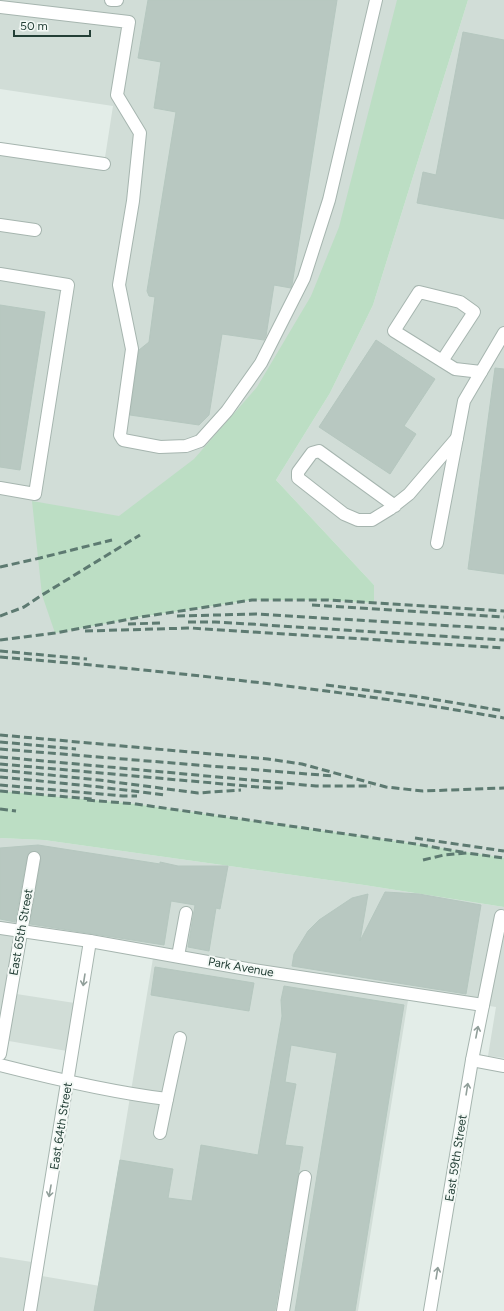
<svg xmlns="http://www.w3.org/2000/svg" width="504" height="1311" font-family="Figtree,sans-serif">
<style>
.built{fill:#d1ddd7}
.green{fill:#bcdec4}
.building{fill:#b8c8c1;stroke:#b5c7bf}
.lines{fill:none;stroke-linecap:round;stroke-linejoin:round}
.minor-casing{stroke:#a6b5af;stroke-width:14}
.minor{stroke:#fff;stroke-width:12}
.rail{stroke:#5d7a71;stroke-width:3;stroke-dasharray:8 4;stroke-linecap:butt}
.oneway{stroke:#919f9a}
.labels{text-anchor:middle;stroke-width:4;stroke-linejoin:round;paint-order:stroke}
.street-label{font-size:12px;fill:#233f36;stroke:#f4f9f6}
</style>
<rect width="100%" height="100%" fill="#e3ede8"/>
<g class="built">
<path d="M0 0H427L354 263 100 624 252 600H327L374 603V585L276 480 330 393 373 305 468 0H504V858L416 844 136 804 0 791V149L104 164 113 106 0 89Z"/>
<path d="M0 838 44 840 364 885 504 907V1058L488 1056 496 1007 409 994 358 1311H0V1257L38 1263 36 1275 100 1286 106 1242 154 952 21 932 10 993 81 1004 73 1052 3 1040 0 1054Z"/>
</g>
<g class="green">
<path d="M397 0H468L373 305 330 393 276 480 374 585V603L327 600H252L141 617 55 633 42 595 32 501 119 516 194 459 257 387 311 296 339 227Z"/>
<path d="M0 791 136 804 416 844 504 858V907L364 885 44 840 0 838Z"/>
</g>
<g class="building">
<path d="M148 0H337L292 285 291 288 274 285 266 336 264 340 222 334 209 415 199 425 130 415 139 350 149 342 155 297 149 296 147 291 176 112 154 108 161 62 138 58Z"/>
<path d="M463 32 504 40V219L417 203 423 172 436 175Z"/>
<path d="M0 305 45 312 20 470 0 467Z"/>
<path d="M376 340 435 379 404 426 416 434 390 474 319 427Z"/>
<path d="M495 368 504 369V574L468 569Z"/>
<path d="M38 845 160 864V862L178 866H228L220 909 216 908 209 951 188 947 195 905 171 901 164 945 30 924 41 859 39 853 35 851 29 853 27 857 15 922 0 919V848Z"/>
<path d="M385 892 419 894 481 905 466 994 292 966 294 954 308 931 319 920 352 898 368 894 360 941Z"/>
<path d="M155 967 254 983 249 1011 151 995Z"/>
<path d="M284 986 404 1005 355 1311H295L337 1053 291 1045 285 1082 296 1084 285 1145 303 1147 275 1311H94L120 1160 173 1169 168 1198 192 1201 201 1145 258 1155 282 1016 281 1000Z"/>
</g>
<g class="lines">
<g class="minor-casing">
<g id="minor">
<path d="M111 0H117"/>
<path d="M0 7 129 22 117 95 140 133 133 201 119 285 132 349 120 435 123 440 160 447 186 446 200 441 227 411 261 363 304 278 329 200 376 0"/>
<path d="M0 149 104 164"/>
<path d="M0 225 35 230"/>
<path d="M0 274 68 285 35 494 0 488"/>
<path d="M442 361 474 312 460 302 419 292 394 331 455 369 481 372"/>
<path d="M395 506 319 451 312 453 298 472V478L344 514 358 520H372L390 509 409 494 457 438"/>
<path d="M437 543 464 401 504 333"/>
<path d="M0 928 90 941 247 969 483 1005"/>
<path d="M178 956 186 913"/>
<path d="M0 1054 34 858"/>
<path d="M472 1060 504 1066"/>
<path d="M0 1065C55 1079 110 1092 167 1099L160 1133"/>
<path d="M167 1099 180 1038"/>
<path d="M30 1311 90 941"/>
<path d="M283 1311 305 1177"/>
<path d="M430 1311 472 1060 501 916"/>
</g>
</g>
<use href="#minor" class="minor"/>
<g class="rail">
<path d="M0 567 40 558 112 540"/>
<path d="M312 605 504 617"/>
<path d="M0 616 24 607 42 595 140 535"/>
<path d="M177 616 256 614 504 629"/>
<path d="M188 622H215L250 624 504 640"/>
<path d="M128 624 160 623"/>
<path d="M85 631 191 628 504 648"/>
<path d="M0 640 55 633 141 617 252 600H327L504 611"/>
<path d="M0 651 87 659"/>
<path d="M0 657C169 671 337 689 504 718"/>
<path d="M326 685 414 696 504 711"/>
<path d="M0 735 268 759 302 764 386 787 423 791 504 788"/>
<path d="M0 742 76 749"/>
<path d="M0 749 333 776"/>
<path d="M0 757 316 786H371"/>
<path d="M0 764 269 788H283"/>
<path d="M0 770 99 780 198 793 241 790"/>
<path d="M0 777 100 787 165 795"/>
<path d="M0 785 123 796H137"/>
<path d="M0 791 92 799"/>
<path d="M87 800 136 804 416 844 467 853"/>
<path d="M0 809 16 811"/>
<path d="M415 838 504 851"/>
<path d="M423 860 444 855 467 853 504 858"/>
</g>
</g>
<defs><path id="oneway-shaft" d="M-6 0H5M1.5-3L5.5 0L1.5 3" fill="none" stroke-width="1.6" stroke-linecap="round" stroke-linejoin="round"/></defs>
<g class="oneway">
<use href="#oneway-shaft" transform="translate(84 980) rotate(99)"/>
<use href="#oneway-shaft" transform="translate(477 1032) rotate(-79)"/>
<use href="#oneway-shaft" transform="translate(467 1089) rotate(-81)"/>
<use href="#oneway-shaft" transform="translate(50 1191) rotate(100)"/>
<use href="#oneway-shaft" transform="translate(437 1273) rotate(-81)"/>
</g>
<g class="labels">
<g class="street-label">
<text transform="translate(21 932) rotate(-80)" y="4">East 65th Street</text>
<text transform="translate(241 967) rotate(10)" y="4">Park Avenue</text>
<text transform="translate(61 1126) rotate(-81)" y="4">East 64th Street</text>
<text transform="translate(456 1158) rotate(-81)" y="4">East 59th Street</text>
</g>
</g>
<path d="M14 30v6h76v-6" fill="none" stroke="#233f36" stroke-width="2"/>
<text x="20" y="30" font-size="12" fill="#233f36" stroke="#f4f9f6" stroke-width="3" paint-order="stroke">50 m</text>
</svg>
